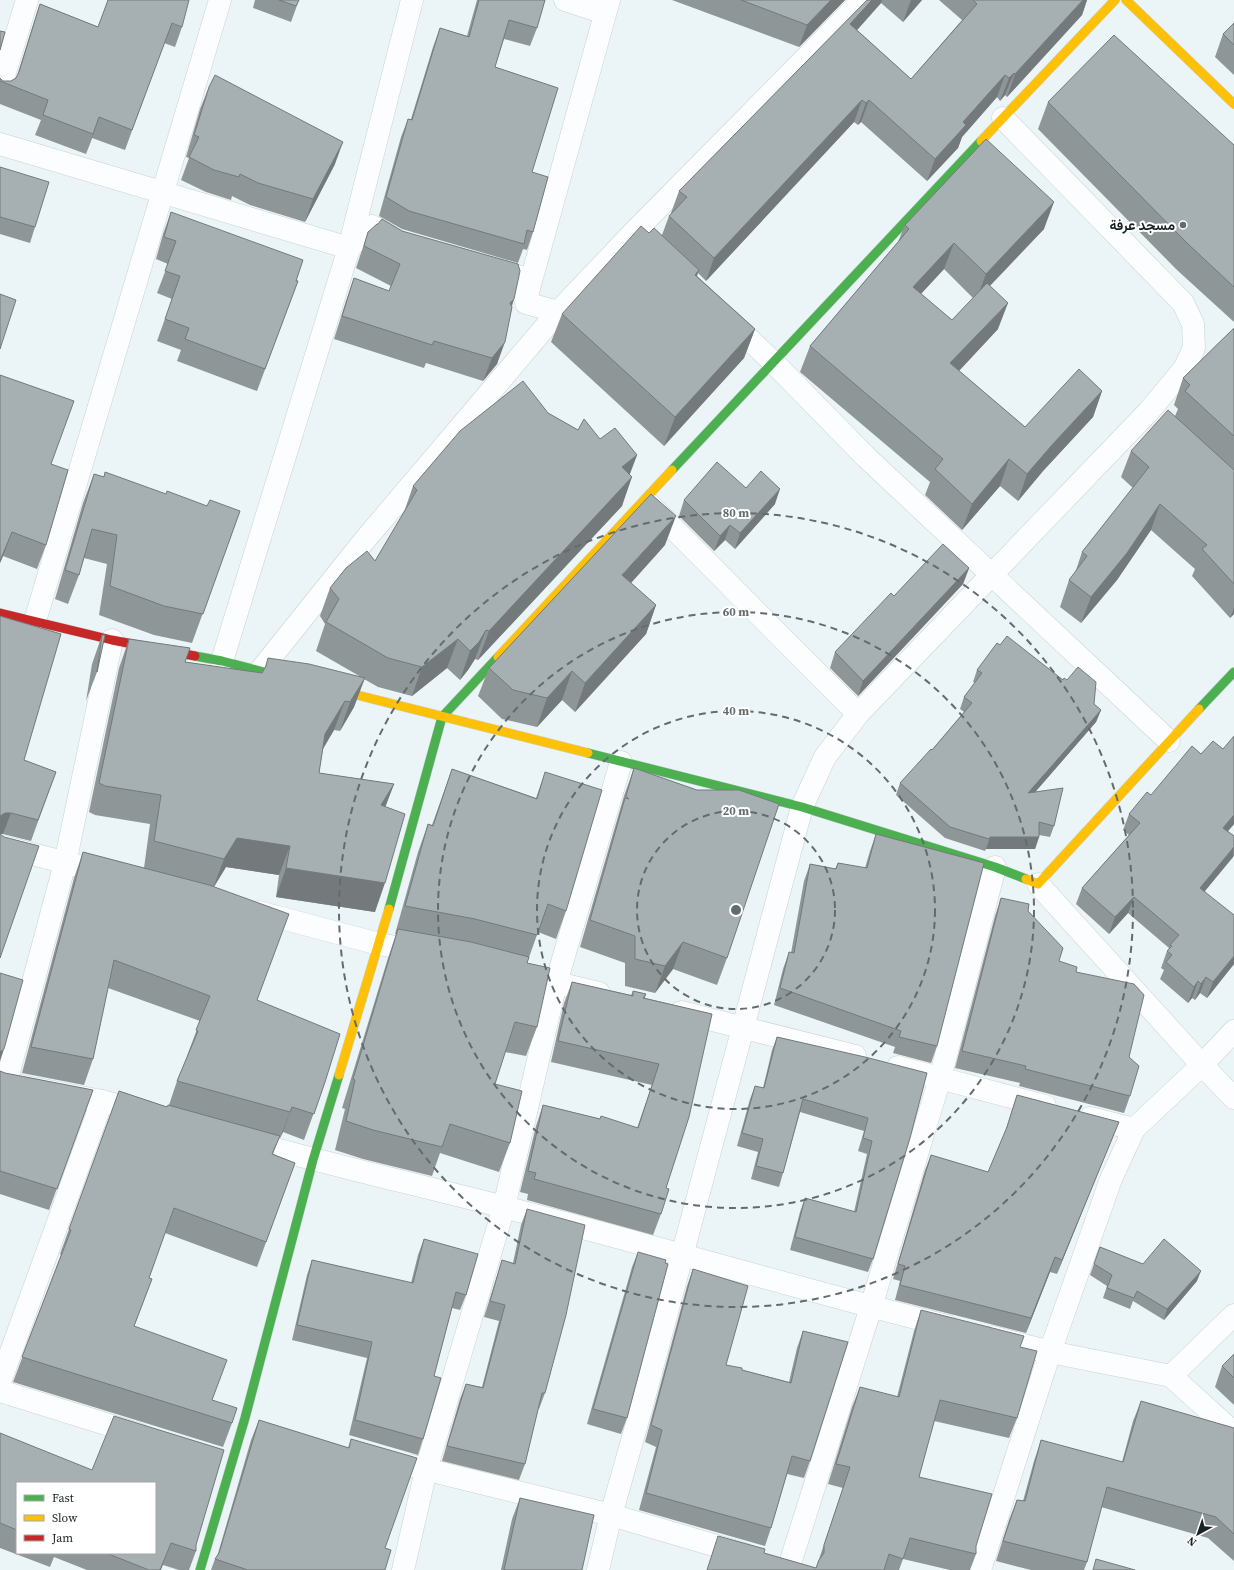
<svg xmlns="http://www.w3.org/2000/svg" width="1234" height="1570" font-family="'Source Serif 4',Vazirmatn,serif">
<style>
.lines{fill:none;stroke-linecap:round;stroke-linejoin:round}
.street-casing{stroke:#c8d2d5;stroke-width:23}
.fast-casing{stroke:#c8d2d5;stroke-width:10}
.slow-casing{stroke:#c8d2d5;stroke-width:10}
.jam-casing{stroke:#c8d2d5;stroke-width:10}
.street{stroke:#fcfdfe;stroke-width:22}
.fast{stroke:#4caf50;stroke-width:9}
.slow{stroke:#ffc107;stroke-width:9}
.jam{stroke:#c62828;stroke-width:9}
.wall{fill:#8f9698;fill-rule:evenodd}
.shaded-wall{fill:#747a7c}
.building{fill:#a6afb1;stroke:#747a7c}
.ring{fill:none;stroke:#626c6f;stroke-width:2;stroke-dasharray:7 5}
.poi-dot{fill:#626c6f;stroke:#fff;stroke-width:1.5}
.labels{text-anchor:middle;stroke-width:4;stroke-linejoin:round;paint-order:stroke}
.poi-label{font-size:14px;font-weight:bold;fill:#182326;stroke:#fff;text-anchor:end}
.centre{fill:#626c6f;stroke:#fff;stroke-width:2}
.ring-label{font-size:12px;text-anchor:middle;font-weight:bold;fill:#626c6f;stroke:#fff;stroke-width:4;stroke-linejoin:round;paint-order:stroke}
</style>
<rect width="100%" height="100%" fill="#ebf4f7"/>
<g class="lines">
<g class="street-casing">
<g id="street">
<path d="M565 0 605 13"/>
<path d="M0 89 27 0"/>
<path d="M0 144 349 248 372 226 400 242"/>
<path d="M490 268 521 277 526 303 558 312"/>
<path d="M526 299 609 0"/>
<path d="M729 320 773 362 865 456 1169 741"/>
<path d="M650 505 858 714"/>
<path d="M35 621 220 0"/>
<path d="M222 661 349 248 412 0"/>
<path d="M260 671 364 541 558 312 635 231 863 0"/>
<path d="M0 846 107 873"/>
<path d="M1038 884 1202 1065 1234 1098"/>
<path d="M259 912 379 944 422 952"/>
<path d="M519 974 599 993"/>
<path d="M681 1012 855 1056"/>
<path d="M898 1067 1045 1106"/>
<path d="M0 1082 102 1101 143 1112"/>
<path d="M6 1083 65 863 112 640"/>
<path d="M1090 1118 1134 1129"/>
<path d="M246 1141C331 1165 418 1185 504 1207 652 1245 799 1289 947 1326"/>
<path d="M992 1337 1050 1352 1171 1376 1234 1433"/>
<path d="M1171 1376 1234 1315"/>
<path d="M0 1382 102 1101"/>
<path d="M0 1391 138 1434"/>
<path d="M412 1466 611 1515 744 1554"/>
<path d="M403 1570 426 1470 504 1207 556 983 621 762"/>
<path d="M598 1570 611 1515 640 1413 802 807 825 757 858 714 1149 411 1184 369 1194 348 1193 324 1183 303 1003 118"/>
<path d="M788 1570 871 1307 940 1078 995 867"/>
<path d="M980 1570 1050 1352 1111 1179 1134 1129 1202 1065 1234 1031"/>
</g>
</g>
<g class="fast-casing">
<g id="fast">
<path d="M672 470 981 141"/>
<path d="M195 656 222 661 291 679"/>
<path d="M1199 709 1234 672"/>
<path d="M588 753 802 807 995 867 1026 879"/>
<path d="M389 909 442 717 498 657"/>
<path d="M200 1570 245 1418 313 1160 339 1075"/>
</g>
</g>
<g class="slow-casing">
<g id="slow">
<path d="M1126 0 1234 104"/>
<path d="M981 141 1115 0"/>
<path d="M498 657 672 470"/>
<path d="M329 688 588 753"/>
<path d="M1026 879 1038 884 1199 709"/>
<path d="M339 1075 389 909"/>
</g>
</g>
<g class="jam-casing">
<path id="jam" d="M0 613 112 640 195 656"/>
</g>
<use href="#street" class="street"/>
<use href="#fast" class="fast"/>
<use href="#slow" class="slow"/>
<use href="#jam" class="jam"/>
</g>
<g class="wall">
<path d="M108 0 182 27 175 47 164 43 125 150 92 138 86 154 35 135 41 120 0 104V78L3 81H11L16 78 17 76 33 25 40 4 98 27Z"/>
<path d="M255 0H299L291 22 253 8Z"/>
<path d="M477 0H545L537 28 530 46 504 39 495 67 532 172 533 232 527 250 523 249 518 263 402 229 379 216 401 137 408 119H411L433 47 440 28 467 36Z"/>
<path d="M672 0H845L799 47Z"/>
<path d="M867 0H922L903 22 881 3 857 30 911 79 962 20 939 0H1087L1082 15 1007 97 1005 95 1000 101 997 97 962 137 958 148 927 181 861 122 858 125 854 122 706 281 698 273 697 276 755 329 744 358 664 446 551 342 562 314 649 233 662 235 669 216 671 214V213L679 191Z"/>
<path d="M1234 23V75L1215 57 1223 34Z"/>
<path d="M209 87 335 164 305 222 250 205 232 196 231 200 206 192 181 180 189 158 186 157 200 109Z"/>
<path d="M1048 102 1234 145V322L1177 270 1038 129Z"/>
<path d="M0 167 35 227 30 243 0 234Z"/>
<path d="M171 212 298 281 257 391 177 361 181 350 157 341 172 299 157 293 168 264 156 259 163 234Z"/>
<path d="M905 225 1044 229 990 286 998 329 959 371 1025 427 1102 391 1093 417 1043 471 1018 501 1000 486 962 530 925 495 930 482 800 372 810 346 898 242ZM944 269 973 298 952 320 921 294Z"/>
<path d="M368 232 514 299 512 306 497 364 483 381 426 363 424 368 334 339 346 301 354 278 389 291 391 286 356 268Z"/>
<path d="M1234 328V614L1230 618 1192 576 1195 569 1151 530 1117 580 1081 623 1060 607 1069 580 1075 573 1082 552 1133 488 1121 477 1131 451 1175 416 1178 409 1174 405 1183 378Z"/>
<path d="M0 375 51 464 46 545 37 569 3 556 0 563Z"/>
<path d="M548 413 578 430 600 439 637 455 630 474 622 506 478 660 475 659 468 670 460 680 447 668 412 696 378 687 364 679 354 707 340 731 334 730 323 749 319 773 394 784 385 807 375 912 276 897 279 875 226 867 214 887 257 1000 325 1082 304 1140 283 1132 280 1138H279L273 1154 295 1163 257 1267 165 1233 149 1278 152 1279 134 1327 212 1400 232 1423 223 1447 13 1382 61 1255 60 1254 119 1091 167 1107 169 1105 177 1081 187 1057V1056L200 1021 108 988 93 1059 84 1085 22 1073 74 878 83 852 144 868 150 824 95 815 89 812 119 668 129 639 185 662 262 673 264 670 268 658 361 677 316 651 325 624 320 616 330 588 375 561 403 515 413 486Z"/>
<path d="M94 474 104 477 207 506 240 511 192 643 154 635 99 615 107 564 84 558 79 575 68 604 55 599 83 503Z"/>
<path d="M684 500 775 504 735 549 725 540 714 551 679 516Z"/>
<path d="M665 545 631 583 656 605 646 634 575 712 562 700 537 727 502 719 478 696 489 668Z"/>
<path d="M969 568 963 584 858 696 830 668 835 652 894 596Z"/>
<path d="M102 635 97 672 86 701 92 664Z"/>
<path d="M977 670 1063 680 1094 704 1101 710 1096 722 1035 792 1054 826 1050 837 1039 835V837L1035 849H986L985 851 945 838 896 795 900 783 932 750 964 712 960 709 964 697 975 683 973 682Z"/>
<path d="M1223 749 1234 824 1228 831 1234 836V856L1233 857 1205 891 1234 964 1207 998 1200 993 1195 1000 1192 998 1188 1003 1160 979 1164 970 1161 968 1167 951 1169 948 1128 913 1109 934 1076 904 1082 888 1129 835 1123 830 1129 814 1201 754Z"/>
<path d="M24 760 56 772 31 841 3 834H0Z"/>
<path d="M634 768 727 958 717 985 673 969 655 993 625 986V963L580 947 624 796Z"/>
<path d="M452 769 536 798 545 772 566 911 556 939 538 932 527 963 537 1027 526 1056 505 1052 495 1084 510 1143 499 1172 440 1153 432 1176 363 1159 335 1150 345 1109 342 1108 388 958 396 934H395L418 852 428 824 432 825Z"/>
<path d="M876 834 937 1046 931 1063 893 1053 895 1047 774 1005 783 969 789 952 791 953 804 881 810 864 835 869 838 863 865 868 870 851Z"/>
<path d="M1001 898 1028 911 1059 961 1076 972 1129 1057 1130 1096 1124 1113 1019 1086 1020 1083 955 1068 995 916Z"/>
<path d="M572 982 631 995 633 991 646 994 645 998 712 1014 666 1188 661 1214 653 1235 527 1200 528 1194 520 1192 536 1126 543 1105 637 1128 652 1085 551 1062 564 1003Z"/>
<path d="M777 1037 927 1073 873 1259 868 1272 790 1250 800 1212 805 1198 854 1212 867 1154 858 1151 864 1131 800 1112 783 1173 779 1187 751 1179 758 1152 737 1146 750 1099 755 1086 763 1088 772 1050Z"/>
<path d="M0 1071 5 1073 93 1090 49 1210 0 1194Z"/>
<path d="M1017 1095 1119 1122 1113 1136 1057 1274 1050 1272 1026 1333 895 1300 900 1281 893 1279 925 1170 931 1155 988 1172 1004 1135 1012 1110Z"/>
<path d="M527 1209 545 1393 539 1409 538 1408 525 1464 519 1480 442 1461 460 1399 466 1384 482 1387 499 1321 484 1317 497 1276 502 1260 513 1263 521 1225Z"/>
<path d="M424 1239 466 1295 460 1310 452 1308 434 1376 423 1439 418 1455 349 1435 367 1358 292 1340 307 1275 312 1260 411 1283 418 1255Z"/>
<path d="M1100 1247 1143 1264 1197 1281 1164 1320 1133 1301 1130 1309 1103 1298 1107 1286 1090 1275Z"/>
<path d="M638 1252 627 1418 621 1434 587 1424 632 1267Z"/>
<path d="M693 1269 726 1365 742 1370 789 1382 797 1348 803 1331 810 1461 804 1478 787 1474 771 1528 765 1546 639 1510 656 1447 645 1442 687 1286Z"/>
<path d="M921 1310 1020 1347 1017 1418 1009 1438 934 1421 919 1477 976 1546V1554L970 1570H950L903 1559 899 1570H707L718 1536 764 1553 816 1568 843 1488 828 1484 852 1407 860 1387 897 1397 914 1331Z"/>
<path d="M1234 1354V1405L1215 1387 1222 1366Z"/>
<path d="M1141 1401 1234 1428V1561L1208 1538 1101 1507 1087 1562 1084 1570H1031L996 1561 1009 1520 1017 1500 1023 1501 1034 1461 1041 1440 1122 1462 1133 1421Z"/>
<path d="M259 1420 348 1448 351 1439 385 1548V1570H211L215 1559 217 1557 251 1440Z"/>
<path d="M0 1433 196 1545V1551L189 1570H179L163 1565 161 1570H87L54 1557 50 1567 0 1548ZM17 1483 155 1553H17Z"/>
<path d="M520 1498 582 1570H501L512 1519Z"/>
</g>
<g class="shaded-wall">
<path d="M831 0H845L799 47 807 25Z"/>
<path d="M872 0H882L881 3 842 47 850 24Z"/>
<path d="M911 0H922L903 22Z"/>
<path d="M1083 0H1087L1082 15 1007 97 1015 74Z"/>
<path d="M1014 73 1005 95 1000 101 1009 78Z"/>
<path d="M1005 75 997 97 962 137 958 148 927 181 935 159 963 122Z"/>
<path d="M862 100 854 122 706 281 714 258Z"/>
<path d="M869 100 861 122 858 125 866 103Z"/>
<path d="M99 117 92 138 86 154 93 134Z"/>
<path d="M343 142 335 164 305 222 313 199Z"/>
<path d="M1054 202 1044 229 976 300 986 274Z"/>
<path d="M954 243 944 269 903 313 913 287Z"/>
<path d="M699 270 688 299 695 275Z"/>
<path d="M514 299 506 321 510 303Z"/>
<path d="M1008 303 998 329 941 390 950 363Z"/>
<path d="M755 329 744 358 664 446 675 417Z"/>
<path d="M505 342 497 364 483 381 492 358Z"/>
<path d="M1102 391 1093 417 1043 471 1018 501 1027 474 1052 445Z"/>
<path d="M637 455 626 483 632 477 622 506 478 660 489 631 622 467Z"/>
<path d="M1009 459 1000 486 962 530 972 504Z"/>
<path d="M780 489 775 504 735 549 740 533Z"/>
<path d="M1160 504 1151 530 1117 580 1081 623 1091 597Z"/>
<path d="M676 516 665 545 612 604 622 575Z"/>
<path d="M730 525 725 540 714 551 720 536Z"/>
<path d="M12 532 3 556 0 563V561Z"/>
<path d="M969 568 963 584 858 696 863 681Z"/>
<path d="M656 605 646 634 575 712 585 683Z"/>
<path d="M1234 608V614L1230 618Z"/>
<path d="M486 630 475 659 468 670 460 680 470 651Z"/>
<path d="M458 639 447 668 412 696 422 667Z"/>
<path d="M572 671 562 700 537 727 547 698Z"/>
<path d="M365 678 354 707 340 731 350 702Z"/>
<path d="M345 701 334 730 315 762 325 734Z"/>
<path d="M1101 710 1096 722 1024 805 1028 793Z"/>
<path d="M394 784 383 813 381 805Z"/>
<path d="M5 813H11L3 834H0V816Z"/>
<path d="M1234 815V824L1217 844 1223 828Z"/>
<path d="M990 837H1039L1035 849H986Z"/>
<path d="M237 838 290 846 279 875 226 867 213 888 224 859Z"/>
<path d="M1234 847 1233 857 1194 904 1200 888Z"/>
<path d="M286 868 385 883 375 912 276 897Z"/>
<path d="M1134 897 1128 913 1109 934 1115 917Z"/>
<path d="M683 942 673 969 655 993 665 966Z"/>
<path d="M1234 956V964L1207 998 1213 982Z"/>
<path d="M1206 977 1200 993 1195 1000 1201 984Z"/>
<path d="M1198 981 1192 998 1188 1003 1194 987Z"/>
<path d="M4 1049 0 1061V1052Z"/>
<path d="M292 1107 283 1132 280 1138 290 1112Z"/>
<path d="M1119 1122 1113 1136 1057 1274 1062 1260Z"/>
<path d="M1055 1257 1050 1272 1026 1333 1031 1318Z"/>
<path d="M1201 1271 1197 1281 1164 1320 1167 1309Z"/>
</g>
<g class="building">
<path d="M108 0H189L182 27 172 23 132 130 99 117 93 134 43 115 48 100 0 81V78L3 81H11L16 78 19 72 40 4 98 27Z"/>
<path d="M279 0H299L296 6Z"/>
<path d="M479 0H545L537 28 509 20 495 67 558 88 532 172 548 177 533 232 527 230 524 244 409 211 386 197 408 119 412 120 440 28 469 37Z"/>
<path d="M741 0H831L807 25Z"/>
<path d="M867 0H872L850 24 911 79 977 4 973 0H1083L1015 74 1014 73 1009 78 1005 75 963 122 966 125 935 159 869 100 866 103 862 100 714 258 669 216 687 197 679 191Z"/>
<path d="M1234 23V45L1223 34Z"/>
<path d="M0 31 5 32 0 50Z"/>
<path d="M1114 35 1234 145V287L1187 243 1048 102Z"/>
<path d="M215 75 343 142 313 199 258 183 240 174 239 177 214 170 189 157 199 137 194 135 209 87Z"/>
<path d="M986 139 1054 202 986 274 954 243 913 287 952 320 987 283 1008 303 950 363 1025 427 1079 369 1102 391 1052 445 1027 474 1009 459 972 504 935 469 943 459 810 346 909 229 905 225Z"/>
<path d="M0 167 49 182 35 227 0 217Z"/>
<path d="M171 212 303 260 296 281H298L265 369 185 339 189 328 165 319 180 276 165 271 176 241 164 237Z"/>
<path d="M382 219 402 231 518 264 520 271 514 299 510 303 512 307 505 342 492 358 434 341 432 345 342 316 354 278 389 291 400 264 364 246 368 232 377 224H378Z"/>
<path d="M641 226 649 233 654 228 699 270 695 275 755 329 675 417 562 314Z"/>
<path d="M0 294 16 300 0 349Z"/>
<path d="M1234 328V436L1185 391 1190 385 1183 378Z"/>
<path d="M0 375 74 401 51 464 68 470 46 545 12 532 0 561Z"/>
<path d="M523 381 548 413 578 430 584 419 600 439 615 428 637 455 622 467 632 477 489 631 486 630 479 642 470 651 458 639 422 667 388 658 326 622 339 599 330 588 346 568 367 551 375 561 417 490 413 486 460 431Z"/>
<path d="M1168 410 1234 470V584L1202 549 1207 545 1160 504 1127 553 1091 597 1069 580 1087 556 1082 552 1149 467 1131 451Z"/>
<path d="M717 462 746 488 761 471 780 489 740 533 730 525 720 536 684 500Z"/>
<path d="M105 472 166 494 167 491 207 506 210 500 240 511 203 614 164 606 110 586 117 535 92 529 79 575 65 570 94 474 104 477Z"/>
<path d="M651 494 676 516 622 575 656 605 585 683 572 671 547 698 513 690 489 668Z"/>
<path d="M943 544 969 568 863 681 835 652 891 593 894 596Z"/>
<path d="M0 616 61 634 24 760 56 772 38 820 11 813H5L0 816Z"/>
<path d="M102 635H105L97 672Z"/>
<path d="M1007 636 1063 680 1064 678 1067 680 1078 667 1096 682 1094 704 1101 710 1028 793 1063 788 1054 826 1039 822V837H990L989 839 950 827 900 783 931 749 932 750 972 703 964 697 982 673 977 670 997 643 1000 645Z"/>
<path d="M129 639 190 648 185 662 262 673 266 666 268 658 309 664 365 678 350 702 345 701 325 734 319 773 394 784 381 805 405 814 385 883 286 868 290 846 237 838 224 859 154 841 161 795 105 786 99 783Z"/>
<path d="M1234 736V815L1223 828 1234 836V847L1200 888 1234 915V956L1213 982 1206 977 1201 984 1198 981 1194 987 1166 962 1172 955 1167 951 1172 946 1170 945 1179 935 1134 897 1115 917 1082 888 1140 823 1129 814 1147 792 1151 795 1192 746 1201 754 1213 741 1223 749Z"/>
<path d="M634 768 697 790H739L779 804 727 958 683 942 665 966 635 959V936L590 920 625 798 629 799 626 796Z"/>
<path d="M452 769 537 799 545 772 602 790 566 911 548 904 537 935 475 919 405 906 428 824 433 826Z"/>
<path d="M0 834 4 837 39 846 0 958Z"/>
<path d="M876 834 984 863 937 1046 899 1037 901 1031 780 988 789 952 794 953 810 864 836 869 838 863 867 868Z"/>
<path d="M83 852 209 885 289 914 257 1000 340 1034 325 1082 314 1114 292 1107 290 1112 177 1081 198 1031 196 1030 210 996 114 960 93 1059 31 1047Z"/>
<path d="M1001 898 1029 904 1028 911 1063 948 1059 961 1077 967 1076 972 1134 984 1144 995 1129 1057 1139 1066 1130 1096 1025 1069 1026 1066 962 1051Z"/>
<path d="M398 929 471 942 529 957 527 963 550 968 537 1027 515 1022 495 1084 522 1091 510 1143 450 1124 442 1147 373 1130 346 1121 355 1080 353 1079Z"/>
<path d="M0 973 23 980 4 1049 0 1052Z"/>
<path d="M572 982 633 996V991L646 994 643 998 712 1014 689 1117 666 1188 669 1189 661 1214 534 1179 536 1173 528 1171 543 1105 600 1119 601 1116 638 1128 659 1064 558 1041Z"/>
<path d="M777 1037 865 1057 927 1073 910 1138 873 1259 795 1237 805 1198 856 1212 872 1141 863 1138 868 1118 803 1099 783 1173 756 1166 763 1139 742 1133 755 1086 764 1088Z"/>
<path d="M0 1071 5 1073 93 1090 57 1189 0 1171Z"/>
<path d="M119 1091 167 1107 168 1105 280 1136 272 1154 295 1163 266 1242 174 1208 149 1278 152 1279 134 1326 227 1360 212 1400 237 1408 232 1423 22 1357 71 1230 69 1229Z"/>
<path d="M1017 1095 1119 1122 1062 1260 1055 1257 1031 1318 900 1285 905 1266 898 1264 931 1155 988 1172 1007 1127Z"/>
<path d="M527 1209 585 1225 566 1315 545 1393H542L525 1464 447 1446 466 1384 483 1388 505 1305 490 1301 502 1260 515 1264Z"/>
<path d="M424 1239 478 1254 466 1295 456 1292 434 1376 441 1378 423 1439 355 1420 372 1342 297 1325 312 1260 413 1283Z"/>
<path d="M1164 1239 1201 1271 1167 1309 1137 1291 1134 1298 1107 1288 1112 1275 1094 1264 1100 1247 1143 1264Z"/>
<path d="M638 1252 666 1260 665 1263 668 1264 627 1418 593 1409Z"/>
<path d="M693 1269 748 1286 726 1365 742 1368V1370L791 1383 803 1331 848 1342 810 1461 792 1456 771 1528 646 1493 662 1430 651 1425Z"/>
<path d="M921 1310 1024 1336 1020 1347 1037 1351 1017 1418 940 1400 919 1477 992 1494 976 1546V1554L910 1538 903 1559 889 1554 884 1570H707L718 1536 765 1549 764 1553 816 1568 819 1560 824 1553V1545L850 1467 836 1464 860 1387 899 1397Z"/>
<path d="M1234 1354V1378L1222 1366Z"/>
<path d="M1141 1401 1234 1428V1534L1216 1517 1107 1487 1087 1562 1003 1541 1017 1500 1025 1501 1041 1440 1123 1462Z"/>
<path d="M114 1416 224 1450 196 1545V1551L171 1543 160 1570H149L106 1553H155V1483H17V1530L0 1523V1433L92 1470Z"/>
<path d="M259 1420 349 1448 351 1439 417 1458 385 1548 391 1550 385 1570H248L215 1559 219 1553Z"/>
<path d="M520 1498 594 1515 582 1570H504Z"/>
<path d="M1096 1559 1135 1570H1093Z"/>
</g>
<g class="ring">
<circle cx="736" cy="910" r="99"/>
<circle cx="736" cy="910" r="199"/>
<circle cx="736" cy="910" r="298"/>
<circle cx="736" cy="910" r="397"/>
</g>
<circle class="poi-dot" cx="1183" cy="225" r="4"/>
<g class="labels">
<g class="poi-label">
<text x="1175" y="230">مسجد عرفة</text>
</g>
</g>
<circle cx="736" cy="910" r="6" class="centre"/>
<g class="ring-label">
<text x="736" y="517">80 m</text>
<text x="736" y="616">60 m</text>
<text x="736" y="715">40 m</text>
<text x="736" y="815">20 m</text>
</g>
<rect x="16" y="1482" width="140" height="72" fill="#ffffff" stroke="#a3a7a8"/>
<rect x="24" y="1495" width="20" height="6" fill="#4caf50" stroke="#a3a7a8"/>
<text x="52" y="1502" font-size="12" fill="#182326">Fast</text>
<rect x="24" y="1515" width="20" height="6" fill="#ffc107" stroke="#a3a7a8"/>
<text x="52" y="1522" font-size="12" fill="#182326">Slow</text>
<rect x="24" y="1535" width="20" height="6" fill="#c62828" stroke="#a3a7a8"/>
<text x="52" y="1542" font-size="12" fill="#182326">Jam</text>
<g transform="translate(1198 1534) rotate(220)" stroke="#ffffff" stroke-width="3" paint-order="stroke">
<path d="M0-3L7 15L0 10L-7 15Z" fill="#182326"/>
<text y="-6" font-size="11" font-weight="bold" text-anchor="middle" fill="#182326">N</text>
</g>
</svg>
